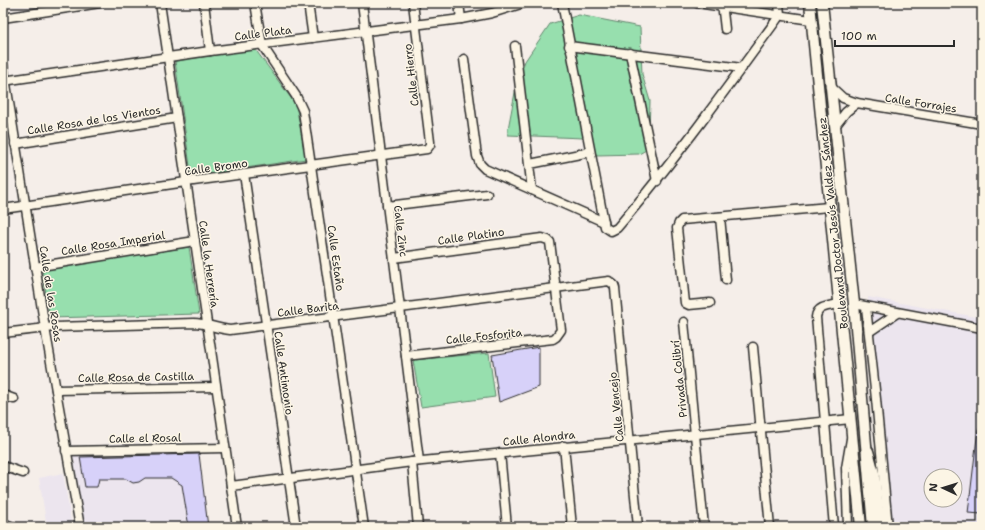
<svg xmlns="http://www.w3.org/2000/svg" width="985" height="530" font-family="'Shantell Sans',sans-serif">
<style>
.built{fill:#ece5ee;fill-rule:evenodd}
.green{fill:#97dfae;stroke:#61856c}
.building{fill:#d7d1f9;stroke:#2b2b2b}
.lines{fill:none;stroke-linecap:round;stroke-linejoin:round}
.minor-casing{stroke:#2b2b2b;stroke-width:11}
.major-casing{stroke:#2b2b2b;stroke-width:13}
.minor{stroke:#fcf5e5;stroke-width:8}
.major{stroke:#fcf5e5;stroke-width:10}
.labels{text-anchor:middle;stroke-width:3;stroke-linejoin:round;paint-order:stroke}
.street-label{font-size:11px;fill:#2b2b2b;stroke:#fcf5e5}
</style>
<rect width="100%" height="100%" fill="#f5eee9"/>
<filter id="ink" filterUnits="userSpaceOnUse"><feTurbulence type="fractalNoise" baseFrequency=".025" numOctaves="2"/><feDisplacementMap in="SourceGraphic" scale="8" xChannelSelector="R" yChannelSelector="G"/><feConvolveMatrix kernelMatrix="1 2 1 2 8 2 1 2 1" color-interpolation-filters="sRGB"/></filter>
<g filter="url(#ink)">
<g class="built">
<path d="M868 297 982 318V527H890ZM931 476H955V500H931Z"/>
<path d="M73 454H199L208 527H85Z"/>
<path d="M63 473 72 527H47L39 478Z"/>
</g>
<g class="green">
<path d="M579 15 640 27 642 74 650 101 649 133 646 150 639 154 597 155 583 138 508 135V129L517 82 525 61 550 24Z"/>
<path d="M255 49 296 105 306 159 212 173H191L175 61Z"/>
<path d="M189 247 199 314 50 318 42 269Z"/>
<path d="M489 353 495 397 421 407 413 360Z"/>
</g>
<g class="building">
<path d="M539 347V387L499 402 492 355Z"/>
<path d="M978 429H982V514L968 513Z"/>
<path d="M199 454 208 527H189L182 485 171 478H145L139 482 133 483 126 479H99L97 487H85L80 457Z"/>
</g>
<g class="lines">
<g class="minor-casing">
<g id="minor">
<path d="M160 3 237 527"/>
<path d="M204 3 210 51"/>
<path d="M255 3 262 45 296 96 303 111 364 527"/>
<path d="M308 3 313 38"/>
<path d="M362 3 419 461"/>
<path d="M459 3 461 19"/>
<path d="M562 3 604 222 605 227 611 231 617 228C675 160 727 88 780 15L779 3"/>
<path d="M697 3 811 20"/>
<path d="M722 3 725 29"/>
<path d="M3 18 100 3"/>
<path d="M515 46 532 190"/>
<path d="M569 46 742 68"/>
<path d="M630 53 657 181"/>
<path d="M464 59 477 156 480 164 485 169 604 222"/>
<path d="M3 65 45 328 80 527"/>
<path d="M3 81 210 51 461 19 492 13 524 3"/>
<path d="M830 86 843 98 857 103 982 124"/>
<path d="M835 126 846 112 857 103"/>
<path d="M15 144 177 118"/>
<path d="M530 164 590 152"/>
<path d="M244 174 296 527"/>
<path d="M387 206 487 194"/>
<path d="M3 209 186 182 427 149 430 145V142L413 3"/>
<path d="M720 217 726 280"/>
<path d="M394 258 542 238 548 240 550 242 561 330 556 337 553 339 406 356"/>
<path d="M35 267 195 241"/>
<path d="M710 303 689 305 685 303 677 228 679 223 682 220 829 207"/>
<path d="M854 304 982 328"/>
<path d="M866 307 876 399 888 527"/>
<path d="M684 322 704 527"/>
<path d="M869 332 897 313"/>
<path d="M3 333 55 327 194 323C206 323 217 329 230 330L609 281 614 285 615 288 638 527"/>
<path d="M753 347 770 527"/>
<path d="M56 390 216 387"/>
<path d="M3 395 14 399"/>
<path d="M564 446 572 527"/>
<path d="M66 451 225 448"/>
<path d="M869 451 875 473 881 527"/>
<path d="M500 453 507 527"/>
<path d="M412 462 418 527"/>
<path d="M3 466 23 473"/>
<path d="M231 486 412 462 851 419"/>
<path d="M834 527 816 317C817 306 829 306 839 304"/>
<path d="M848 527 846 468 851 439"/>
</g>
</g>
<g class="major-casing">
<g id="major">
<path d="M810 3 861 527"/>
<path d="M822 3 854 304 873 527"/>
<path d="M3 524 11 527"/>
</g>
</g>
<use href="#minor" class="minor"/>
<use href="#major" class="major"/>
</g>
</g>
<g class="labels">
<g class="street-label">
<text transform="translate(263 33) rotate(-7)" y="4">Calle Plata</text>
<text transform="translate(411 75) rotate(-97)" y="4">Calle Hierro</text>
<text transform="translate(921 103) rotate(9)" y="4">Calle Forrajes</text>
<text transform="translate(94 120) rotate(-9)" y="4">Calle Rosa de los Vientos</text>
<text transform="translate(216 167) rotate(-8)" y="4">Calle Bromo</text>
<text transform="translate(833 223) rotate(-96)" y="4">Boulevard Doctor Jesús Valdez Sánchez</text>
<text transform="translate(401 231) rotate(83)" y="4">Calle Zinc</text>
<text transform="translate(471 236) rotate(-8)" y="4">Calle Platino</text>
<text transform="translate(113 243) rotate(-9)" y="4">Calle Rosa Imperial</text>
<text transform="translate(336 258) rotate(82)" y="4">Calle Estaño</text>
<text transform="translate(209 264) rotate(82)" y="4">Calle la Herrería</text>
<text transform="translate(51 294) rotate(81)" y="4">Calle de las Rosas</text>
<text transform="translate(308 309) rotate(-7)" y="4">Calle Barita</text>
<text transform="translate(484 336) rotate(-6)" y="4">Calle Fosforita</text>
<text transform="translate(284 373) rotate(82)" y="4">Calle Antimonio</text>
<text transform="translate(136 377) rotate(-1)" y="4">Calle Rosa de Castilla</text>
<text transform="translate(679 379) rotate(-96)" y="4">Privada Colibrí</text>
<text transform="translate(616 407) rotate(-96)" y="4">Calle Vencejo</text>
<text transform="translate(145 438) rotate(-1)" y="4">Calle el Rosal</text>
<text transform="translate(539 438) rotate(-6)" y="4">Calle Alondra</text>
</g>
</g>
<rect width="985" height="530" fill="none" stroke="#fcf5e5" stroke-width="16"/>
<rect x="8" y="8" width="969" height="514" fill="none" stroke="#2b2b2b" stroke-width="1.5" filter="url(#ink)"/>
<g transform="translate(943 488) rotate(274)"><circle r="19" fill="#fcf5e5" stroke="#a8a49b"/>
<path d="M0-3L7 15L0 10L-7 15Z" fill="#2b2b2b"/>
<text y="-6" font-size="11" font-weight="bold" text-anchor="middle" fill="#2b2b2b">N</text>
</g>
<path d="M835 40v6h119v-6" fill="none" stroke="#2b2b2b" stroke-width="2"/>
<text x="841" y="40" font-size="12" fill="#2b2b2b" stroke="#fcf5e5" stroke-width="3" paint-order="stroke">100 m</text>
</svg>
